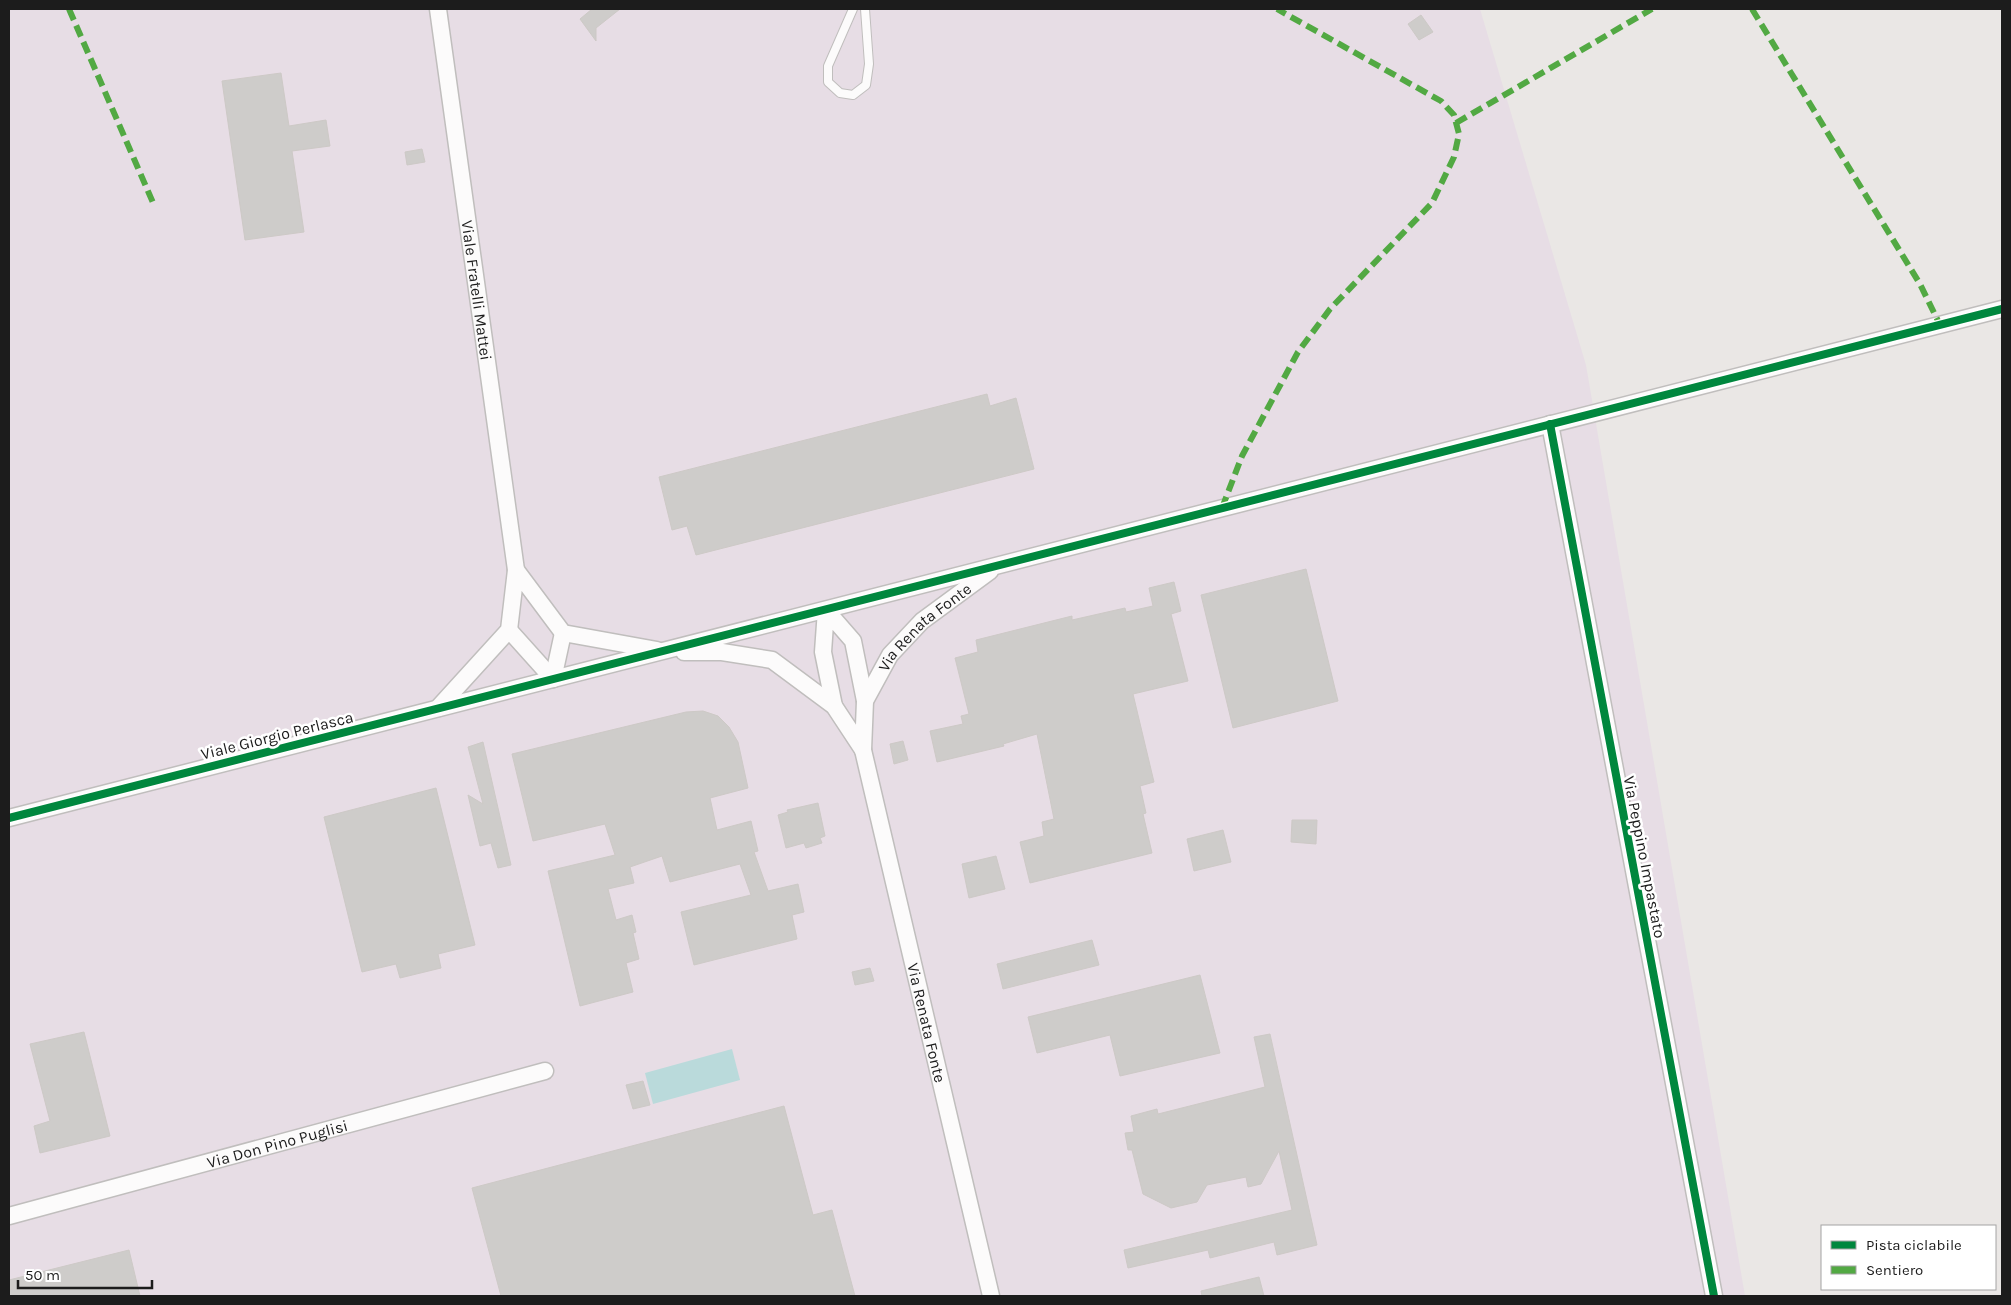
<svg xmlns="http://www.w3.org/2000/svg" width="2011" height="1305" font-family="Karla,sans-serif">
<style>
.industrial{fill:#e7dde5}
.water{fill:#badadb}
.building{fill:#ceccca;stroke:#cdc9c6}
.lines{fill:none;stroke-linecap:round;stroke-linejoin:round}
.lane-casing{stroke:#c0bebd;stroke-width:10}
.street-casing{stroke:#c0bebd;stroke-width:19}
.lane{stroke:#fcfbfb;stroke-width:8}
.street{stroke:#fcfbfb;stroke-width:16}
.quiet{stroke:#52a943;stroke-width:6;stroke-dasharray:12 6;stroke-linecap:butt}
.cycleway-casing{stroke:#fff;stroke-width:11}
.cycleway{stroke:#00873e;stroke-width:8}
.labels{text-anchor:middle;stroke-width:5;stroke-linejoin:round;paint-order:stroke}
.street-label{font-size:16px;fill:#1c1c1c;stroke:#fff}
</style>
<rect width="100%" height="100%" fill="#eae7e5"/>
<path class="industrial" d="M9 9H1480L1586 365 1745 1296H9Z"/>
<path class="water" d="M732 1049 740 1080 653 1104 645 1073Z"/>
<g class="building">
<path d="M592 9H620L596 28V41L580 19Z"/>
<path d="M1421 15 1433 32 1419 40 1408 24Z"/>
<path d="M281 73 289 126 326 120 330 146 292 151 304 232 245 240 222 81Z"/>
<path d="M422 149 425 162 407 165 405 152Z"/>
<path d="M987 394 990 406 1016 398 1034 469 696 555 687 526 672 530 659 477Z"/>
<path d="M1306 569 1338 701 1233 728 1201 595Z"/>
<path d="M1174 582 1181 611 1171 614 1188 681 1133 694 1154 782 1140 786 1146 813 1143 814 1152 853 1030 883 1020 842 1044 836 1042 822 1054 819 1037 734 1003 744 1004 746 937 762 930 731 963 724 961 716 969 714 955 658 978 652 976 640 1072 616V620L1125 608 1126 612 1153 606 1149 588Z"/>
<path d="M703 711 718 716 729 727 738 742 748 788 710 798 717 830 751 821 758 851 754 852 768 891 798 884 804 912 792 915 797 939 694 965 681 912 751 895 740 864 670 882 662 856 630 867 634 883 608 889 616 920 632 915 636 932 633 933 639 959 626 963 633 992 580 1006 548 871 615 855 605 824 533 841 512 754 686 712Z"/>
<path d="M903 741 908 760 894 764 890 744Z"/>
<path d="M483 742 511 865 498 868 491 843 480 846 468 795 483 804 468 747Z"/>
<path d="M436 788 475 945 438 954 441 968 400 978 396 964 362 972 324 817Z"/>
<path d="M818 803 825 836 820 838 822 843 806 848 804 843 786 848 778 815 788 812 787 810Z"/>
<path d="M1292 820H1317L1316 844 1291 842Z"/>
<path d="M1223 830 1231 862 1194 871 1187 839Z"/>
<path d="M996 856 1005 889 969 898 962 864Z"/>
<path d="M1092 940 1099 965 1003 989 997 964Z"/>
<path d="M870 968 874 981 855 985 852 972Z"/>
<path d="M1200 975 1220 1053 1120 1076 1110 1035 1037 1053 1028 1017Z"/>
<path d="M84 1032 110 1136 40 1153 34 1126 50 1121 30 1044Z"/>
<path d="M1270 1034 1317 1245 1277 1255 1274 1242 1210 1258 1208 1250 1128 1268 1124 1250 1292 1210 1279 1151 1261 1184 1248 1187 1246 1177 1207 1185 1197 1202 1171 1208 1143 1194 1132 1150H1128L1125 1133 1134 1132 1131 1116 1157 1109 1158 1114 1265 1087 1254 1037Z"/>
<path d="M643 1081 650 1105 633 1109 626 1085Z"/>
<path d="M784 1106 813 1215 832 1210 855 1296H501L472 1188Z"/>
<path d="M129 1250 140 1296H9V1280Z"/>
<path d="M1259 1277 1264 1296H1202L1201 1291Z"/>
</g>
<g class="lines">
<g class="lane-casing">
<path id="lane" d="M853 9 828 66V82L840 93 853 95 866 85 869 64 865 9"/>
</g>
<g class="street-casing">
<g id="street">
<path id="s1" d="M438 9 516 570"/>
<path d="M1550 424 1714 1296"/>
<path d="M509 630 553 679"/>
<path id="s2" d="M684 652H722L772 660 834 706 863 750 865 701 890 655 922 621 990 571"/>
<path d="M553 679 563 633"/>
<path d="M834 706 823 652 826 610 853 641 865 701"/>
<path d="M438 708 509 630 516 570 563 633 657 650"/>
<path id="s3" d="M863 750 991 1296"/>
<path d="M9 818 2002 309"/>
<path id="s4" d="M9 1216 545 1071"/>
</g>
</g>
<use href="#lane" class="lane"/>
<use href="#street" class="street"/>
<g class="quiet">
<path d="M69 9 154 205"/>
<path d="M1752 9 1920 284 1940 325"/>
<path d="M1456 123 1652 9"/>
<path d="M1222 508 1242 456 1298 352 1330 309 1432 203 1454 157 1459 134 1454 115 1441 101 1277 9"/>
</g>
<g class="cycleway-casing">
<g id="cycleway">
<path d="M1550 424 1714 1296"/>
<path d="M9 818 2002 309"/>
</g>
</g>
<use href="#cycleway" class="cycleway"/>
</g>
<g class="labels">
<g class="street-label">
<text dy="6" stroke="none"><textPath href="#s1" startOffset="284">Viale Fratelli Mattei</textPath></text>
<text dy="6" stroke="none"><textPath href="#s2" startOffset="364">Via Renata Fonte</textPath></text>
<text transform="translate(277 735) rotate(-14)" y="6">Viale Giorgio Perlasca</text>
<text transform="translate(1645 857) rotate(79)" y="6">Via Peppino Impastato</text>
<text dy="6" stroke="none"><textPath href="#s3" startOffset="280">Via Renata Fonte</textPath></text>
<text dy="6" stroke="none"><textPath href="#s4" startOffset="278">Via Don Pino Puglisi</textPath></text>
</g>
</g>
<rect width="2011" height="1305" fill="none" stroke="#1c1c1c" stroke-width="20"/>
<rect x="1821" y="1225" width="175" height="65" fill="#ffffff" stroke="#a4a4a4"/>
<rect x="1831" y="1241" width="25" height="8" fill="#00873e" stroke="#a4a4a4"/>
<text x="1866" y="1250" font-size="15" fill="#1c1c1c">Pista ciclabile</text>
<rect x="1831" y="1266" width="25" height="8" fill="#52a943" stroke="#a4a4a4"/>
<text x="1866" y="1275" font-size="15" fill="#1c1c1c">Sentiero</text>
<path d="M18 1280v8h134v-8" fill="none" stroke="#1c1c1c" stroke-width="2.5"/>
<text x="25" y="1280" font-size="15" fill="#1c1c1c" stroke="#ffffff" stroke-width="4" paint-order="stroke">50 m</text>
</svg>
